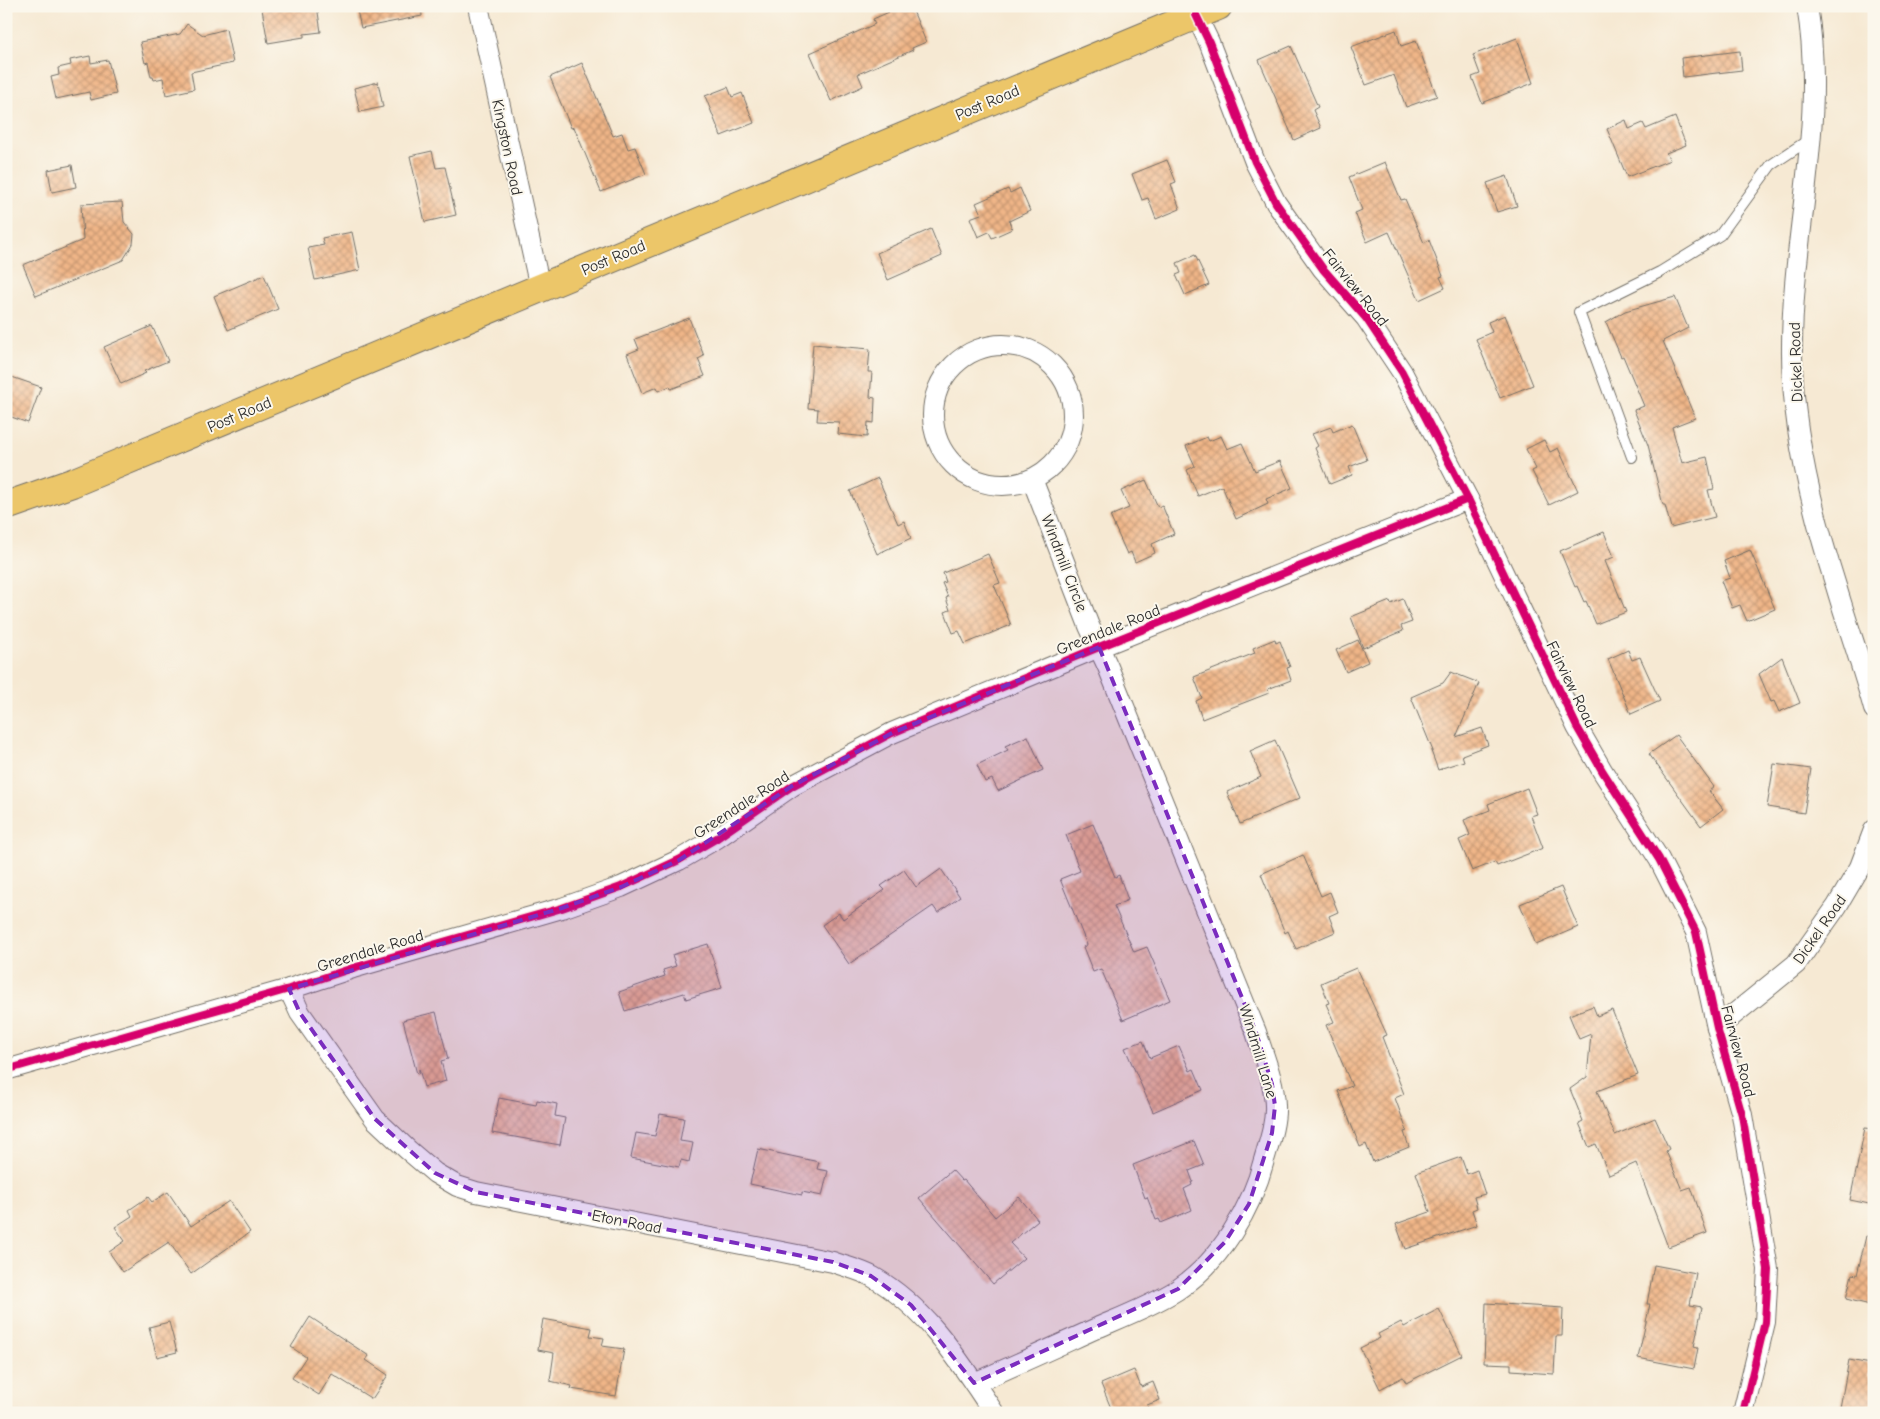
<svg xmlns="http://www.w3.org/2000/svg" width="1880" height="1419" font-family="'Comic Neue',sans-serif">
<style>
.building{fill:url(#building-cross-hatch)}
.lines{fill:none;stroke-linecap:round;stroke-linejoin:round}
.service-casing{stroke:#726e66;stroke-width:12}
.minor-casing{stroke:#726e66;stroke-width:22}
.primary-casing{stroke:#726e66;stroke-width:30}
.service{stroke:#fff;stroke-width:10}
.minor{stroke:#fff;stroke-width:20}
.primary{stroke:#ecc669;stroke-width:28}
.cycleway-casing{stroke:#fbf7ec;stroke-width:11}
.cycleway{stroke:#d6006c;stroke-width:8}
.marked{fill:#7b2cbf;fill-opacity:0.2;stroke:#7b2cbf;stroke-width:4;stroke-dasharray:10 6;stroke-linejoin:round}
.labels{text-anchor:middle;stroke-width:4;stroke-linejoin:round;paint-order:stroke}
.street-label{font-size:16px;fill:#2b2b2b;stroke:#fbf7ec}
</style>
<defs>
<pattern id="building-cross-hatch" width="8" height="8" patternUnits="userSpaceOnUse" patternTransform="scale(1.25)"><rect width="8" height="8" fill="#f0b688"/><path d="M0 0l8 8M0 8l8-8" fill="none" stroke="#c3946f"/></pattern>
</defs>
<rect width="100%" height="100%" fill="#fbf7ec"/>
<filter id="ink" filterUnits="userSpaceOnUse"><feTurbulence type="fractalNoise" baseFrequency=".02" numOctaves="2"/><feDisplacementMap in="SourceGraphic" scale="10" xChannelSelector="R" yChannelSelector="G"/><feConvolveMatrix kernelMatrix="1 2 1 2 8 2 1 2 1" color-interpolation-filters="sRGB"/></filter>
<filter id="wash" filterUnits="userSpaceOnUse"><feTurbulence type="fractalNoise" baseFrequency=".0096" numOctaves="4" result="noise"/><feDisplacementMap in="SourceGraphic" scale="20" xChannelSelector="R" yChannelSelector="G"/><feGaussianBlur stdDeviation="1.12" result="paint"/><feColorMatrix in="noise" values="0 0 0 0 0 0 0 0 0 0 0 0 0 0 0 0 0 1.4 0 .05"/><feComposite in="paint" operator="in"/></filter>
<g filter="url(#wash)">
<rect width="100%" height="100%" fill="#f6e9d3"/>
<g id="blocks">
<g class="building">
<path d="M276 6H317L321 32 304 34V37L268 43 262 9Z"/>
<path d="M356 6H421L422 16 361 28Z"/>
<path d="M887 6H911L926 42 912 48 913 50 858 74 863 86 831 101 810 53 875 24 873 19 889 12Z"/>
<path d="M187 24 203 35 226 29 233 63 191 72 194 89 166 95 163 78 154 80 153 77H151L148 62 145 63 140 42 180 34Z"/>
<path d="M1396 30 1401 46 1416 41 1437 96 1406 107 1394 75 1366 85 1351 47Z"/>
<path d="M1517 38 1533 83 1482 103 1472 77 1480 74 1473 55Z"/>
<path d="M1291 46 1318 107 1313 110 1321 128 1294 140 1259 60Z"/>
<path d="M1740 51 1742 70 1683 77 1681 58Z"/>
<path d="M90 56 91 63 108 60 116 94 91 100 89 92 56 99 51 77 59 75 58 68 71 65 70 60Z"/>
<path d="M582 63 613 136 622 133 628 149 635 147 646 174 601 192 574 127 571 128 550 77Z"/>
<path d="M378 82 383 107 360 112 354 88Z"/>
<path d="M728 87 732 97 742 93 754 123 721 136 705 96Z"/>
<path d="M1675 117 1686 145 1666 153 1670 160 1627 177 1607 129 1626 120 1629 129 1643 123 1646 129Z"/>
<path d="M432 151 436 168 445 167 456 215 425 222 410 156Z"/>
<path d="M1167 160 1176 182 1171 184 1180 209 1156 219 1148 198 1142 200 1132 174Z"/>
<path d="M1385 162 1401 200 1405 199 1424 243 1429 240 1443 276 1440 277 1445 288 1419 300 1389 232 1367 242 1355 213 1362 210 1349 177Z"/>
<path d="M72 165 76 187 52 192 48 170Z"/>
<path d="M1507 176 1517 206 1497 212 1487 183Z"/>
<path d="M1020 188 1030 211 1009 221 1012 229 992 238 989 232 978 237 970 218 981 214 976 203 1008 189 1010 193Z"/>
<path d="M122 202 124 222 134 234 133 244 123 260 36 296 23 265 83 240 81 204Z"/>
<path d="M931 229 942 256 888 280 877 253Z"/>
<path d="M352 232 360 270 315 280 308 248 324 245 322 238Z"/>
<path d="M1195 255 1209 285 1185 295 1176 275 1181 273 1177 263Z"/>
<path d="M264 275 278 309 228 330 214 296Z"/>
<path d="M1675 297 1688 328 1663 341 1695 418 1672 427 1682 463 1707 457 1714 489 1708 490 1715 517 1671 528 1665 505H1663L1648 445 1634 410 1644 406 1623 356 1621 357 1606 322 1625 311Z"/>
<path d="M1505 315 1533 385 1500 398 1476 339 1492 332 1488 322Z"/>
<path d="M689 318 704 356 698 359 705 376 671 389 670 386 659 391 657 387 642 393 627 354 639 349 635 339Z"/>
<path d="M152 326 168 361 144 371 146 373 121 384 104 347Z"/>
<path d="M813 344 870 349 868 372H872L870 397 875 398 874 423 868 422 867 437 838 434 839 422 817 421 818 409 808 408Z"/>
<path d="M6 375 41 387 28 423 6 415Z"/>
<path d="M1352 424 1367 460 1349 467 1352 475 1330 484 1315 448 1318 446 1312 434 1331 427 1333 432Z"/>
<path d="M1221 436 1227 449 1242 443 1255 471 1280 461 1292 488 1266 499 1268 504 1236 519 1222 486 1198 496 1187 470 1195 466 1186 446 1207 437 1209 441Z"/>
<path d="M1544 440 1550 452 1558 448 1578 491 1549 505 1532 471 1536 469 1526 449Z"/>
<path d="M878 478 898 524 904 521 911 538 877 554 850 491Z"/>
<path d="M1146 480 1158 507 1162 505 1174 534 1152 544 1155 553 1135 562 1131 552 1127 554 1110 516 1129 508 1121 491Z"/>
<path d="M1604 532 1614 557 1605 561 1626 612 1596 624 1586 601 1584 602 1577 586 1575 587 1560 551Z"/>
<path d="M1750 550 1775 609 1747 621 1740 605 1732 608 1721 581 1730 578 1724 561Z"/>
<path d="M988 554 1000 583 994 585 1011 625 965 644 959 631 953 633 945 612 950 610 946 598 948 597 942 583 946 582 943 573Z"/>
<path d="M1403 599 1412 622 1401 626 1403 631 1363 648 1351 617 1390 601 1391 604Z"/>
<path d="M1275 639 1276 643 1280 641 1290 667 1287 668 1291 680 1268 689 1269 693 1202 719 1196 701 1202 698 1194 677 1255 653 1253 648Z"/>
<path d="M1358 640 1368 662 1346 672 1336 650Z"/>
<path d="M1628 650 1632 660 1640 657 1660 701 1631 714 1608 659Z"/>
<path d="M1782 657 1800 703 1779 712 1774 701 1771 702 1759 674Z"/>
<path d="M1451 672 1479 683 1456 737 1482 728 1488 745 1462 755 1464 761 1442 768 1441 770V769L1438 770 1431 751H1433L1411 697 1443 683Z"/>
<path d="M1676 735 1714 787 1709 791 1723 809 1701 826 1649 754Z"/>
<path d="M1028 736 1043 770 998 791 992 779 985 782 977 765 1008 750 1005 746Z"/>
<path d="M1275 740 1300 798 1240 824 1227 792 1261 777 1250 751Z"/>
<path d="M1774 764 1811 769 1804 813 1767 807Z"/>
<path d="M1527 788 1537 814 1531 816 1543 848 1497 866 1495 862 1472 871 1459 840 1470 835 1464 820 1490 810 1488 804Z"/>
<path d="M1093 824 1115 877 1119 875 1128 900 1114 906 1134 952 1147 947 1170 1000 1123 1020 1101 969 1093 972 1083 947 1087 945 1060 879 1080 871 1066 835Z"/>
<path d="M1303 855 1321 896 1330 892 1338 912 1329 916 1335 932 1296 949 1288 931 1285 933 1261 874Z"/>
<path d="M941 869 960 897 938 913 933 906 849 964 822 925 839 913 843 919 885 890 881 886 904 870 916 887Z"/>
<path d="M1561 887 1578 927 1536 945 1520 904Z"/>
<path d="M708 944 722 988 686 999 684 993 625 1011 619 992 665 976 663 970 676 966 672 955Z"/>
<path d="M1356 968 1387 1035 1382 1037 1404 1094 1395 1098 1407 1131 1404 1132 1409 1147 1373 1162 1366 1144 1360 1147 1338 1091 1352 1086 1326 1025 1334 1022 1326 1004 1329 1003 1321 983Z"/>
<path d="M1593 1006 1597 1016 1612 1010 1638 1075 1597 1091 1615 1135 1655 1118 1669 1149 1666 1151 1682 1190 1691 1187 1707 1233 1668 1247 1636 1163 1609 1175 1596 1144 1589 1147 1579 1123 1583 1121 1570 1089 1587 1077 1591 1034 1579 1039 1569 1015Z"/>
<path d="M436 1012 448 1059 441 1061 446 1081 424 1087 419 1069V1073L417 1074 403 1020Z"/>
<path d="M1143 1041 1150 1058 1179 1046 1190 1071 1194 1069 1203 1090 1153 1112 1125 1048Z"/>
<path d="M499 1098 536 1105 537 1100 557 1104 555 1116 565 1118 560 1145 492 1133Z"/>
<path d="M660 1114 684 1118 680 1141 693 1143 689 1162 681 1160 679 1167 631 1158 636 1133 655 1136Z"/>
<path d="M1865 1128 1874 1129V1205L1850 1200Z"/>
<path d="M1194 1141 1204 1165 1189 1171 1193 1182H1191L1192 1185 1184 1189 1192 1210 1161 1223 1159 1219 1156 1220 1147 1197 1145 1198 1133 1165Z"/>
<path d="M758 1149 819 1162 817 1169 828 1171 822 1196 802 1192V1195L787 1192 750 1184Z"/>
<path d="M1461 1157 1467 1174 1477 1170 1485 1194 1474 1197 1477 1208 1472 1210 1477 1225 1405 1249 1396 1224 1430 1212 1416 1173Z"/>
<path d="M952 1170 962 1181 964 1180 995 1217 1019 1197 1038 1220 1010 1243 1024 1258 993 1284 919 1198Z"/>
<path d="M168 1192 191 1226 229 1201 250 1232 191 1274 169 1242 123 1272 109 1252 125 1241 115 1227 132 1216 129 1210 148 1197 152 1202Z"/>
<path d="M1866 1236 1874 1237V1306L1846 1299 1852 1274 1857 1275Z"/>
<path d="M1654 1265 1696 1273 1690 1305 1702 1307 1694 1347 1698 1348 1694 1369 1638 1358 1650 1304H1647Z"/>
<path d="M1486 1303 1563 1308 1562 1336H1556L1554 1374 1525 1372V1371L1511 1370V1364L1484 1363Z"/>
<path d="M1439 1309 1462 1355 1406 1383 1403 1377 1380 1389 1360 1348 1380 1338 1378 1334 1401 1322 1404 1327Z"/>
<path d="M310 1317 369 1356 366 1360 388 1375 372 1399 332 1374 319 1395 292 1378 306 1357 291 1347Z"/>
<path d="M543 1319 592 1328 590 1336 604 1338 602 1346 624 1349 616 1396 571 1389 572 1386 550 1381 554 1353 538 1350Z"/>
<path d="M169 1322 177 1352 157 1357 149 1327Z"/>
<path d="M1849 1360 1871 1364 1868 1375 1874 1376V1413H1839Z"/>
<path d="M1134 1370 1141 1387 1153 1382 1160 1400 1147 1405 1151 1413H1113L1101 1384Z"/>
</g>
</g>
</g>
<g filter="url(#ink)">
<use href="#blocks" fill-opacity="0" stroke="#726e66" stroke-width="1"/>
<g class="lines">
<g class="service-casing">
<path id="service" d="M1632 457 1579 312 1660 272 1720 235 1771 165 1810 139"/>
</g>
<g class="minor-casing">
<g id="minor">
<path d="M478 6 540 288"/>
<path d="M1807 6C1827 123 1791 236 1792 353 1792 428 1813 514 1836 586 1848 627 1863 668 1874 709"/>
<path d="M1196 15 1209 42 1255 162 1276 203 1323 269 1366 318 1402 372 1468 499 1577 727 1603 772 1659 859 1696 932 1717 1028 1742 1115 1768 1269 1765 1322 1743 1413"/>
<circle cx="1003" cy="415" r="70"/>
<path d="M289 989 300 1013 375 1119 408 1150 435 1173 457 1186 476 1192 833 1262C846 1267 861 1270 873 1277 927 1308 960 1362 994 1413"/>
<path d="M1717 1028 1796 964 1837 906 1860 867 1874 830"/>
<path d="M6 1070 289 989 353 968 562 908 621 887 679 860 717 838 792 786 892 733 1099 647 1468 499"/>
<path d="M974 1383C1016 1365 1057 1346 1099 1327 1125 1316 1153 1305 1177 1290 1220 1262 1252 1208 1264 1160 1269 1143 1276 1123 1275 1105 1274 1080 1263 1055 1256 1032L1108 667 1089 626 1032 479"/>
</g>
</g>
<g class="primary-casing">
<path id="primary" d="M6 506 72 483 1218 6"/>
</g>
<use href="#service" class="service"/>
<use href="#minor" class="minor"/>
<use href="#primary" class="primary"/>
<g class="cycleway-casing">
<g id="cycleway">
<path d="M1196 15 1209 42 1255 162 1276 203 1323 269 1366 318 1402 372 1468 499 1577 727 1603 772 1659 859 1696 932 1717 1028 1742 1115 1768 1269 1765 1322 1743 1413"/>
<path d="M6 1070 289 989 353 968 562 908 621 887 679 860 717 838 792 786 892 733 1099 647 1468 499"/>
</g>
</g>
<use href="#cycleway" class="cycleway"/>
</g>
</g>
<path class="marked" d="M1099 647 1256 1032 1272 1084 1275 1106 1272 1133 1249 1204 1225 1242 1178 1289 974 1383 911 1305 871 1276 833 1262 476 1192 435 1173 375 1119 300 1013 289 989 562 908 621 887 679 860 792 786 892 733Z"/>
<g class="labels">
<g class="street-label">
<text transform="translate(987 102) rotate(-23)" y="6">Post Road</text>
<text transform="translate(508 147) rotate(78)" y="6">Kingston Road</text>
<text transform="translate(613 257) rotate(-23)" y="6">Post Road</text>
<text transform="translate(1356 287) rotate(51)" y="6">Fairview Road</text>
<text transform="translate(1795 362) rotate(-92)" y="6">Dickel Road</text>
<text transform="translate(239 414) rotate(-23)" y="6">Post Road</text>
<text transform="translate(1065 563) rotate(69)" y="6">Windmill Circle</text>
<text transform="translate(1108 629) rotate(-22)" y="6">Greendale Road</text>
<text transform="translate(1572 684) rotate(64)" y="6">Fairview Road</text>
<text transform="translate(741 804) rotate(-33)" y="6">Greendale Road</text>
<text transform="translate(1819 929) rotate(-55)" y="6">Dickel Road</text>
<text transform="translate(370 950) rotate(-17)" y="6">Greendale Road</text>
<text transform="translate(1259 1051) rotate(73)" y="6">Windmill Lane</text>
<text transform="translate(1739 1051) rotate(75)" y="6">Fairview Road</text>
<text transform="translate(627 1221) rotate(11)" y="6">Eton Road</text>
</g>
</g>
<rect width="1880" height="1419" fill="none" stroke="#fbf7ec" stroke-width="25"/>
</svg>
